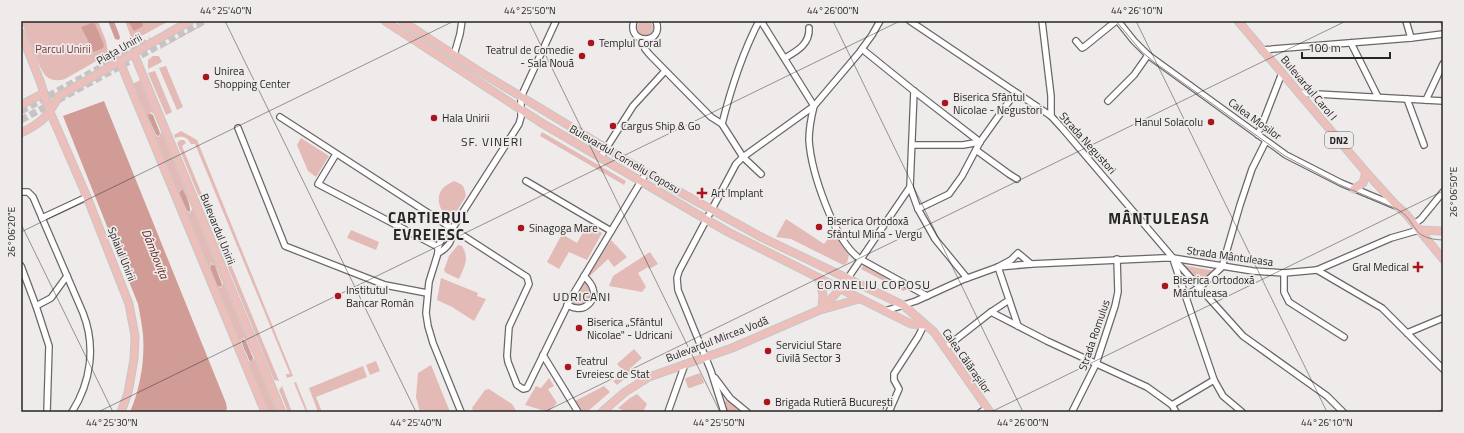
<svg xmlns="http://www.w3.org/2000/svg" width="1464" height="433" font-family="'Titillium Web',sans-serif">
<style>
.green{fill:#e3bab5;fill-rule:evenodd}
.water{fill:#d19c96}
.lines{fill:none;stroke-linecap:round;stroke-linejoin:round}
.major-tunnel{stroke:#c7c3c3;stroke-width:7;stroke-dasharray:7 3.5;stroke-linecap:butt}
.minor-casing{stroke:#6b6767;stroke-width:8}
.major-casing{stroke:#c7c6c6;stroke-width:9}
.minor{stroke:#fff;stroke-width:5.5}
.major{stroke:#edbfbb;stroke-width:7}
.tram{stroke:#8d8a8a;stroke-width:1}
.ticks{fill:none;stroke:#272525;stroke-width:1;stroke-opacity:0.45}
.poi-dot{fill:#a9141f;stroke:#efebeb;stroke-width:1.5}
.labels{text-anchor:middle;stroke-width:3.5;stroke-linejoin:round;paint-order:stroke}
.shield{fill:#efebeb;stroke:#636060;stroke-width:1}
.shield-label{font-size:10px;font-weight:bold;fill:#272525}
.poi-label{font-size:11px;fill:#272525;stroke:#efebeb;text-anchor:start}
.park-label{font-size:11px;fill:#7a3733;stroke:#efebeb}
.street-label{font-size:11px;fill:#272525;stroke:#efebeb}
.neighbourhood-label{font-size:12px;letter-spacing:1px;fill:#272525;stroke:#efebeb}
.water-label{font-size:12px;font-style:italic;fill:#682724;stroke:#efebeb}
.district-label{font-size:15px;font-weight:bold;letter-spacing:1px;fill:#272525;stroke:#efebeb}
.neatline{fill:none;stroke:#272525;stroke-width:1.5}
.ticks-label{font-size:10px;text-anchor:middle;fill:#272525}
</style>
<rect width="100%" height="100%" fill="#efebeb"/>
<g class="green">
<circle cx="645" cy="28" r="8"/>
<path d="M21 21H98L106 41 108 52 105 56 65 79C59 81 52 81 47 77 38 69 27 34 21 21Z"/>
<path d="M125 21H169L134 40 131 37Z"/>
<path d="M204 23 205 24 160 49V48Z"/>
<path d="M153 56H159L162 62 148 69V60Z"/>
<path d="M166 66 183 107 177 110 159 68Z"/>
<path d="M155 71 172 112 166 115 148 73Z"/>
<path d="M140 80 277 412H268L133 84ZM150 112 154 114 161 132 159 137 155 135C153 129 150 123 148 117ZM181 189 184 191 191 206 192 209 190 213 186 211 178 193ZM211 263C218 267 219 277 223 283L221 288 217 286 209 268ZM243 338 246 340 254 358 252 362 248 361 240 342Z"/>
<path d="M181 131 197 140 293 376 287 378 286 374H290L195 144H191C187 137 183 135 175 138L174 135Z"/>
<path d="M542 132 626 181 624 185 540 136Z"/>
<path d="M301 138 329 156 316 177 308 171 297 145Z"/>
<path d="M180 140H184L186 143 182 146 279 381 274 380 177 143Z"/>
<path d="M454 181C464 185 464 186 466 196L455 214 450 216C439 213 435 197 443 188 446 185 450 183 454 181Z"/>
<path d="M786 219 824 244 833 232 849 255 847 263 843 265 791 239 776 237Z"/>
<path d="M587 225 602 233 587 260 569 252 559 269 547 262 562 234 577 243Z"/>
<path d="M351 230 379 242 376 250 347 238Z"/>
<path d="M611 240 627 257 614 267 608 259 590 276 589 275Z"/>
<path d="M458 245 462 246C470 259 464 267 459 279L446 273 444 270 449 256Z"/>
<path d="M650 252 658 264 649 269 648 267 638 273 646 287 642 292 609 286 613 276Z"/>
<path d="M864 264 908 289 903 291 861 269Z"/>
<path d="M1182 265 1215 271 1200 284Z"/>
<path d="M441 278 478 293 477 296 486 299 474 321 452 307 437 300Z"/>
<path d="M585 282C595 289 592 304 579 306L573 303Z"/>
<path d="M634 349 642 358 625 373 617 364Z"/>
<path d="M376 361 380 371 370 375 366 365Z"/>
<path d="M431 365 450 412H420L416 397 418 373Z"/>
<path d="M363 366 367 377 316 397 322 412H318L309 388Z"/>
<path d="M634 370H635L617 385 613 381Z"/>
<path d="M700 373 704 382V383L690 388H688L685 379 686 378Z"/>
<path d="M549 378 554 386 548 389 557 403 548 412 525 405 536 386 541 388Z"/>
<path d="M296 382 308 412H306L294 383Z"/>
<path d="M282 386 292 412H288L279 390Z"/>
<path d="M604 386 610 392 587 412H583L575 401Z"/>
<path d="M489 389 512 404 517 412H474L472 408 485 390Z"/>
<path d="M637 394 647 404 643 412H626L618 408 630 398Z"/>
<path d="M727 400H730L740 408 735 412H726L723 404Z"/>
</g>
<g class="water">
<path d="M108 21H114L120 37 119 40 115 39Z"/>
<path d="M128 21H142L143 26 134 31Z"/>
<path d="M92 23 95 24 104 45 103 48 94 52 81 27Z"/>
<path d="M104 101 226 403 227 409 224 412H130C140 389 145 360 143 335 142 325 140 314 138 304L63 116Z"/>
<path d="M149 113 153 115 160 133 159 136 156 135 148 117Z"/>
<path d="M182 189C186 193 191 207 190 212L187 211 179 193 180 191Z"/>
<path d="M211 264 215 266 222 284 221 287 217 286 210 268Z"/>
<path d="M242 339 246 341 253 358 252 362 249 360C247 353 241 345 242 339Z"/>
</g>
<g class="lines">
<g class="major-tunnel">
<path d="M21 111 151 40"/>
<path d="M21 120 204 21"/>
</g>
<g class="minor-casing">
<g id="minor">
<path d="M634 21C626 45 665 45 656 21"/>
<path d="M759 21C742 54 731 88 722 124L743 157 761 174"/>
<path d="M761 21 814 106C811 118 809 128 809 140 811 171 834 241 860 259L927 296"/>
<path d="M910 21 1051 116 1062 128 1173 258 1243 336 1327 396 1343 412"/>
<path d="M1042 21 1051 96V116"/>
<path d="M1118 21 1134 41 1148 55 1286 155 1341 183 1396 206"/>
<path d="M1406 21 1411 38"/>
<path d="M643 39 645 49 650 55 711 117 722 124"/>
<path d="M1076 41 1082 48 1084 47 1116 21"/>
<path d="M1351 43 1378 97"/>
<path d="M862 49 914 91 980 142"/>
<path d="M1262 50 1411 38 1443 34"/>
<path d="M454 55 460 34 462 21"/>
<path d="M785 58C797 51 810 44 809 28"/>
<path d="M914 91 910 187 918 209 935 239 967 278"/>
<path d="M1299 93 1443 101"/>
<path d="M1407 99 1424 145"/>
<path d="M1426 100 1443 64"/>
<path d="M1108 101 1134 75 1148 55"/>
<path d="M280 117 527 277 529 284 509 327 507 356 508 362 517 385 523 389 527 388 571 298 646 173"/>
<path d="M238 128 285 246 385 285 427 293"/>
<path d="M1258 135 1282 73"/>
<path d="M912 145H963L980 142"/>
<path d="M976 150 1009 174 1017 179"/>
<path d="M336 154 318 184 438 247"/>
<path d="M600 158 633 106 665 71"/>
<path d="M526 181 611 231"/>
<path d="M21 192H28L33 197 83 313C96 346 91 382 72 412"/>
<path d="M918 209 949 194 962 176 980 142 1015 93"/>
<path d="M42 218 87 197"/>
<path d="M1414 224 1421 219 1443 192"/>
<path d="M438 253C448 248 454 239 452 229"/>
<path d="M1174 262 1214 380 1223 396 1242 412"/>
<path d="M21 266 36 306 49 346 47 412"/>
<path d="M998 267 1031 264 1163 258H1173L1253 271 1284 273 1317 270 1391 238 1419 230"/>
<path d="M998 267 1018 326"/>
<path d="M1317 270 1382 308 1443 369"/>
<path d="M1284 273V292L1289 302 1344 337"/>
<path d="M848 278 910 187"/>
<path d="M1186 295 1199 288 1222 267 1240 205 1252 169 1266 141"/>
<path d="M567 305C570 306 573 308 576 308 586 310 597 299 593 289 592 284 588 280 584 276"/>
<path d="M36 306 51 298 67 276"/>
<path d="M885 311 916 301 962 280 998 267 1011 260 1018 253 1031 264"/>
<path d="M991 312 1047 341 1147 387 1172 405 1176 412"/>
<path d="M1407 333 1443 318"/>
<path d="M945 348 991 312 1009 300"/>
<path d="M543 355 578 412"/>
<path d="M715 378 730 398 747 412"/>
<path d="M1172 405 1214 380"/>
<path d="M461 412 433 343 428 326 426 313 429 282 438 253V247L445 232 452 229 519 124 521 117V97L556 21"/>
<path d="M668 412 685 364"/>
<path d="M724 412 711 371 678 290 677 278 679 271 736 164 743 157 814 106 859 53 872 35 880 21"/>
<path d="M889 412 899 389 894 380V374L918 337 924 325"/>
<path d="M981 412 987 408"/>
<path d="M1072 412 1096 364 1115 306 1118 292 1117 259"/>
</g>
</g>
<g class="major-casing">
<g id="major">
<path d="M385 21 540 122 695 213 728 232 819 278 911 324 924 325"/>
<path d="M402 21 477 70 667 185 763 238 903 305 934 332 990 412"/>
<path d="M1238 21 1365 171 1395 204 1406 214 1443 259"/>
<path d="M21 33 40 81 50 112 87 197 129 304 135 336 134 359 128 393 121 412"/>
<path d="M134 54 282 412"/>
<path d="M120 62 265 412"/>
<path d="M21 105 44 93"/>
<path d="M21 133C42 123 48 116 59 96L190 21"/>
<path d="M1354 189 1363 183 1366 172"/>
<path d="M1419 230 1443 231"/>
<path d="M819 278 823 295 822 309"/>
<path d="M824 309 859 299"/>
<path d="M602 412 625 392 649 377 732 348 822 309 840 289 848 278"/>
</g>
</g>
<use href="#minor" class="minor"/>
<use href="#major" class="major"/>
<path class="tram" d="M1116 21 1141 51 1154 62 1285 156 1338 184 1397 209C1419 222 1409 239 1443 240"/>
</g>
<path class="ticks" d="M225 21 416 412M529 21 720 412M833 21 1023 412M1136 21 1327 412M1440 21 1443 27M21 224 113 412M21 232 454 21M98 412 900 21M544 412 1346 21M991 412 1443 191M1437 412 1443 409"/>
<g class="poi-dot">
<circle cx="591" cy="43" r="4"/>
<circle cx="582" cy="56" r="4"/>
<circle cx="206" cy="77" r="4"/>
<circle cx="945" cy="103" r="4"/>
<circle cx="434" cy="118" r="4"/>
<circle cx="1211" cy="122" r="4"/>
<circle cx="613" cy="126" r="4"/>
<path d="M700 187h4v4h4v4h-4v4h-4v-4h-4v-4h4z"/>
<circle cx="819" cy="227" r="4"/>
<circle cx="521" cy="228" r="4"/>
<path d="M1416 261h4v4h4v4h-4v4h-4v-4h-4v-4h4z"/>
<circle cx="1165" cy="286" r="4"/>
<circle cx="338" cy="296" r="4"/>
<circle cx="579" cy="328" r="4"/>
<circle cx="768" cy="351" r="4"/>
<circle cx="568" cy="367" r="4"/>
<circle cx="767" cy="402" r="4"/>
</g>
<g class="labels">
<rect class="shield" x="1325" y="132" width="28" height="16" rx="3"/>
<g class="shield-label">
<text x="1339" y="144">DN2</text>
</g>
<g class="poi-label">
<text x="599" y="47">Templul Coral</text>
<text x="574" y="54" text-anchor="end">Teatrul de Comedie<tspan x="574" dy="13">- Sala Nouă</tspan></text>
<text x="214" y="75">Unirea<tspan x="214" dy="13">Shopping Center</tspan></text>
<text x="953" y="101">Biserica Sfântul<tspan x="953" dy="13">Nicolae - Negustori</tspan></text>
<text x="442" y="122">Hala Unirii</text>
<text x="1203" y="126" text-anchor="end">Hanul Solacolu</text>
<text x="621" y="130">Cargus Ship &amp; Go</text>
<text x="711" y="197">Art Implant</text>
<text x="827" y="225">Biserica Ortodoxă<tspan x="827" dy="13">Sfântul Mina - Vergu</tspan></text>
<text x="529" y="232">Sinagoga Mare</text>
<text x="1409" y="271" text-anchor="end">Gral Medical</text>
<text x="1173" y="284">Biserica Ortodoxă<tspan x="1173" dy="13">Mântuleasa</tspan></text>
<text x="346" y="294">Institutul<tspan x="346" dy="13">Bancar Român</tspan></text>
<text x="587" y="326">Biserica „Sfântul<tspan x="587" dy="13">Nicolae" - Udricani</tspan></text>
<text x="776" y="349">Serviciul Stare<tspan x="776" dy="13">Civilă Sector 3</tspan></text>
<text x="576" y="365">Teatrul<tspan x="576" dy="13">Evreiesc de Stat</tspan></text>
<text x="775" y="406">Brigada Rutieră București</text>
</g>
<g class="park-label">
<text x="63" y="53">Parcul Unirii</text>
</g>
<g class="street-label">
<text transform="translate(119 49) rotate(-30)" y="4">Piața Unirii</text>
<text transform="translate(1309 88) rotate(50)" y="4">Bulevardul Carol I</text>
<text transform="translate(1255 119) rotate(36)" y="4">Calea Moșilor</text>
<text transform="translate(1088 143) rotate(48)" y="4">Strada Negustori</text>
<text transform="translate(625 159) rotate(30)" y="4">Bulevardul Corneliu Coposu</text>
<text transform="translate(218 229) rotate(68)" y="4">Bulevardul Unirii</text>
<text transform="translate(122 254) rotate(68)" y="4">Splaiul Unirii</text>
<text transform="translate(1230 256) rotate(8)" y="4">Strada Mântuleasa</text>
<text transform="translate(1094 335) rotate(-71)" y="4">Strada Romulus</text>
<text transform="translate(717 339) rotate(-21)" y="4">Bulevardul Mircea Vodă</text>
<text transform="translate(967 361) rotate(55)" y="4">Calea Călărașilor</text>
</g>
<g class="neighbourhood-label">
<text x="492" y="146">SF. VINERI</text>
<text x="874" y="289">CORNELIU COPOSU</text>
<text x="582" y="301">UDRICANI</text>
</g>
<g class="water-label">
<text transform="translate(155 254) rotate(68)" y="4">Dâmbovița</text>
</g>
<g class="district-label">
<text x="429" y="223">CARTIERUL<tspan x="429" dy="17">EVREIESC</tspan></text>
<text x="1159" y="224">MÂNTULEASA</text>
</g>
</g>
<rect width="1464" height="433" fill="none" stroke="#efebeb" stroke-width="44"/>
<path d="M1302 52v6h88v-6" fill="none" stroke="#272525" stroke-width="2"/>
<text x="1308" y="52" font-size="12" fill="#272525" stroke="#efebeb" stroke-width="3" paint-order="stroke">100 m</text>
<rect x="22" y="22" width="1420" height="389" class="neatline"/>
<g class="ticks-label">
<text x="226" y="14">44°25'40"N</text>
<text x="530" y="14">44°25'50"N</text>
<text x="833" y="14">44°26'00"N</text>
<text x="1137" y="14">44°26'10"N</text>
<text transform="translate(1453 192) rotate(-90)" y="4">26°06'50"E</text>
<text transform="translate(11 232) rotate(-90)" y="4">26°06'20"E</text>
<text x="112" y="426">44°25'30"N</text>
<text x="416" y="426">44°25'40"N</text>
<text x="719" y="426">44°25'50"N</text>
<text x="1023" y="426">44°26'00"N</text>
<text x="1327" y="426">44°26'10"N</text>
</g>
</svg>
